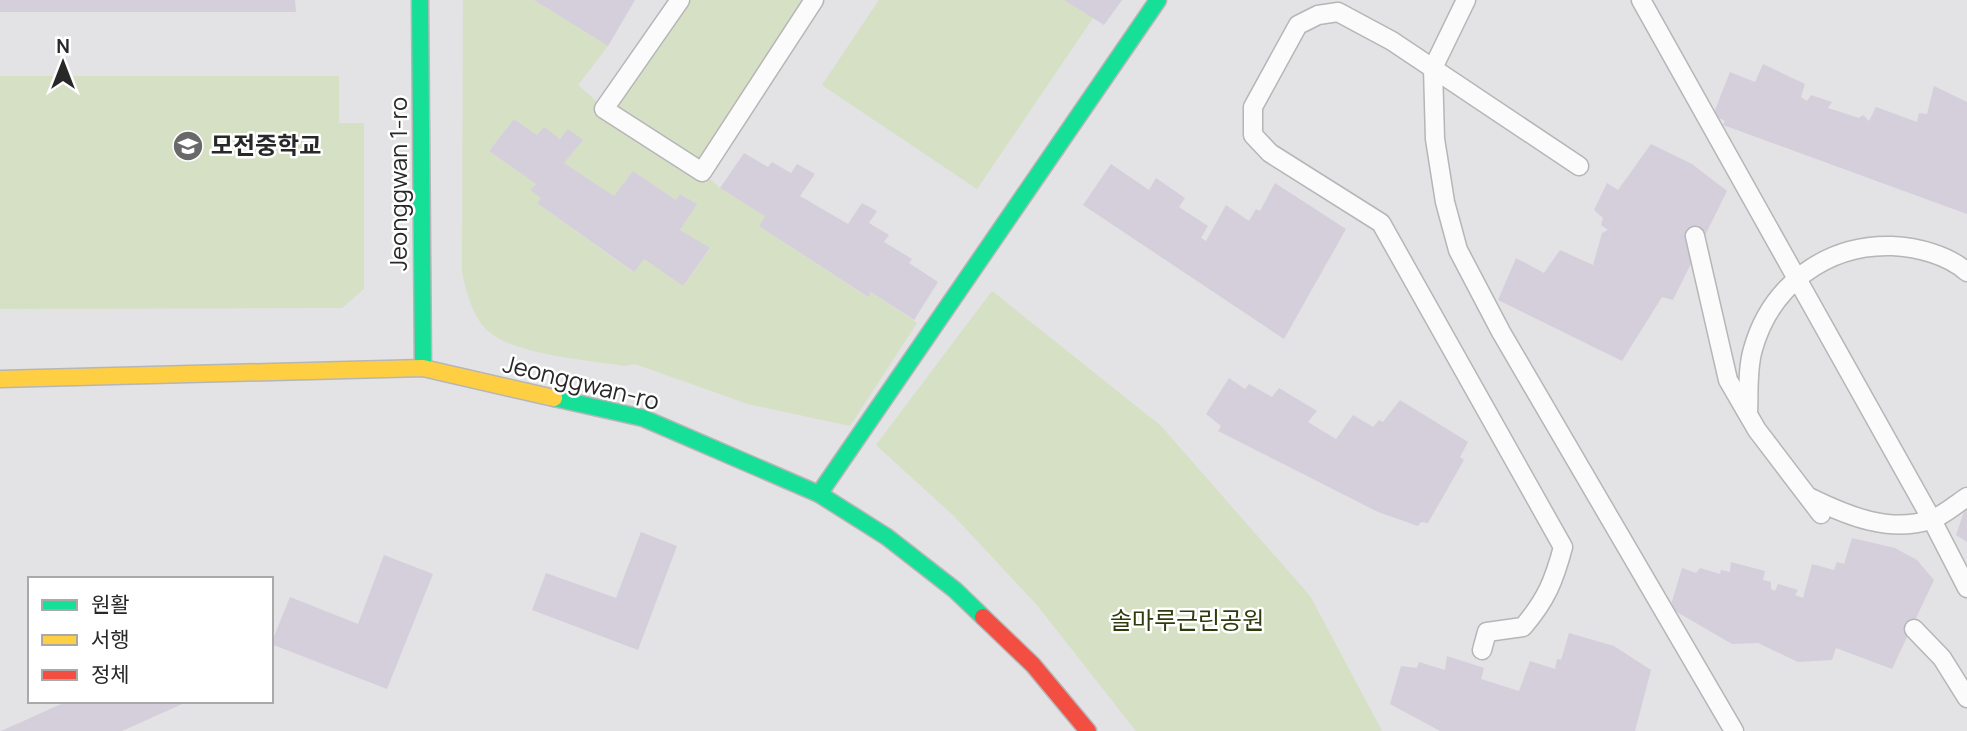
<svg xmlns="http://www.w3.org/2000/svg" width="1967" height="731" font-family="Manrope,'Noto Sans KR',sans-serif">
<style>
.green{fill:#d5e0c4;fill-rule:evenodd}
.building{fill:#d5cfdc}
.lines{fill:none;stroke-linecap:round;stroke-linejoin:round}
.lane-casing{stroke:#b6b5b7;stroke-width:21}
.fast-casing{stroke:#b6b5b7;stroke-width:19}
.slow-casing{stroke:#b6b5b7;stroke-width:19}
.jam-casing{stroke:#b6b5b7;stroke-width:19}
.lane{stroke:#fbfbfb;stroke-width:18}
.fast{stroke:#16e098;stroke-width:16}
.slow{stroke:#ffcf43;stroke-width:16}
.jam{stroke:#f24e42;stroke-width:16}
.labels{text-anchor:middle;stroke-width:5;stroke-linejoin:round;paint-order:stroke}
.poi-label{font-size:24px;font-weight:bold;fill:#292829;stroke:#fff;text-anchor:start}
.street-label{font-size:24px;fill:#292829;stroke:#fff}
.park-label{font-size:24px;fill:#2d3c0c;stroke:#fff}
</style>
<rect width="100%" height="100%" fill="#e3e2e4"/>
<g class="green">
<path d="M463 0H534L608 46 578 85 604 108 680 0H814L702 172 720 188 765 216 759 226 867 297 871 292 917 323 850 426 748 404 635 364 624 366C588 360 515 355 488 331 472 316 467 293 462 272ZM514 119 537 135 582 140 564 163 614 196 633 171 676 200 681 194 696 204 680 230 710 249 683 286 644 259 633 272 537 203 541 198 531 190 536 184 489 151Z"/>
<path d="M879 0H1064L1093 18 977 189 822 85Z"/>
<path d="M0 76H339V123H364V289L342 308 0 309Z"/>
<path d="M992 291 1161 426 1310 596 1382 731H1136L1037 605 954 516 876 445Z"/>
</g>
<g class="building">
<path d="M0 0H295L296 12H0Z"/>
<path d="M534 0H635L608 46Z"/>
<path d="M1064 0H1122L1104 25Z"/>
<path d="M1763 64 1805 84 1801 97 1807 101 1811 95 1832 102 1828 108 1859 118 1863 115 1869 121 1876 107 1917 122 1919 113 1927 114 1934 86 1967 102V214L1723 125 1725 121 1713 115 1730 72 1755 82Z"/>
<path d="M514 119 537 135 544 127 560 139 568 129 583 140 564 163 614 196 633 171 676 200 680 194 697 204 680 230 710 248 683 286 644 259 634 272 537 203 541 198 530 190 536 184 489 151Z"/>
<path d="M1651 144 1692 164 1727 191 1673 300 1662 297 1622 361 1498 300 1516 258 1544 273 1560 250 1593 265 1602 233 1608 230 1601 225 1603 218 1594 210 1607 183 1618 190Z"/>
<path d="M744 153 768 167 772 162 791 173 797 164 815 174 800 196 848 224 862 203 877 211 869 223 889 235 884 242 912 259 909 263 938 282 914 320 871 292 868 297 759 226 765 216 720 188Z"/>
<path d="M1111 164 1149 190 1156 178 1185 198 1179 207 1208 226 1201 238 1206 241 1226 205 1249 221 1256 209 1260 211 1275 183 1346 229 1284 339 1083 205Z"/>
<path d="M1229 378 1245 389 1249 384 1272 397 1279 388 1317 411 1308 422 1336 439 1353 415 1373 427 1379 420 1383 422 1400 400 1468 442 1460 457 1464 460 1428 523 1421 522 1418 526 1378 512 1218 431 1221 426 1206 414Z"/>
<path d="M1967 503V542L1956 535Z"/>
<path d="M641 532 677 546 638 650 532 610 546 573 616 598Z"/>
<path d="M1852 538 1895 548 1917 560 1934 580 1892 669 1836 648 1832 660 1798 662 1758 643 1732 644 1670 608 1682 568 1696 573 1700 568 1720 574 1721 570 1730 572 1731 562 1765 571 1763 580 1771 582V589L1775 591 1778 584 1798 590 1795 595 1803 598 1812 564 1834 570 1837 562 1844 564Z"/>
<path d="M384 555 433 574 387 689 271 644 290 597 358 624Z"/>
<path d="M1569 633 1614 646 1651 670 1635 731H1440L1390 704 1401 666 1417 668 1419 662 1445 670 1447 656 1484 668 1481 679 1519 691 1530 661 1555 669 1557 659 1561 660Z"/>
<path d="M68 701H189L122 731H1Z"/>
</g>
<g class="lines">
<g class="lane-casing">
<g id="lane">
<path d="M680 0 604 109 702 172 814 0"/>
<path d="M1466 0 1433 68 1435 139 1445 202 1458 250 1501 332 1734 731"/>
<path d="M1641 0 1932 520 1967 588"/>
<path d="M1695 236 1728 380 1757 430 1821 514"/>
<path d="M1748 414C1749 393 1747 369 1753 349 1771 285 1827 244 1892 246 1917 247 1948 255 1967 272"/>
<path d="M1811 498C1848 516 1889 533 1930 520 1943 516 1956 504 1967 497"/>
<path d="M1914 629 1942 658 1967 698"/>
<path d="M1482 650 1487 632 1523 627C1546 600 1554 581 1563 547L1381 223 1270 153 1253 135V107L1298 25 1318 15 1338 12 1392 41 1579 166"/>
</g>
</g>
<g class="fast-casing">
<g id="fast">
<path d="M420 0 423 368"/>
<path d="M554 398 643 418 819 494 887 537 955 590 983 617"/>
<path d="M819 494 1158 0"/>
</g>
</g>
<g class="slow-casing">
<path id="slow" d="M0 379 423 368 554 398"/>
</g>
<g class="jam-casing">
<path id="jam" d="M983 617 1033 665 1088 731"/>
</g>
<use href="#lane" class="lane"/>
<use href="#fast" class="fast"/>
<use href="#slow" class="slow"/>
<use href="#jam" class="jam"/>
</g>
<defs>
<g id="school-disc" transform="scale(1.575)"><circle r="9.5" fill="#6a696a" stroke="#fff"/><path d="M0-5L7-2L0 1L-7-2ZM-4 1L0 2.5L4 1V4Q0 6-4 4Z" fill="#fff"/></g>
</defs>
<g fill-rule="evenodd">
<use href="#school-disc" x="188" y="146"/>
</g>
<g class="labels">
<g class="poi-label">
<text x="211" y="154">모전중학교</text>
</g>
<g class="street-label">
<text transform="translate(399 184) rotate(-90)" y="8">Jeonggwan 1-ro</text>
<text transform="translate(581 383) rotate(14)" y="8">Jeonggwan-ro</text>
</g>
<g class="park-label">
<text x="1187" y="629">솔마루근린공원</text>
</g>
</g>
<rect x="28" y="577" width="245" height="126" fill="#ffffff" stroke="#a9a9a9" stroke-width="2"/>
<rect x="42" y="600" width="35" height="10" fill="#16e098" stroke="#a9a9a9" stroke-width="2"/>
<text x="91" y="612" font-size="21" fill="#292829">원활</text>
<rect x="42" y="635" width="35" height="10" fill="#ffcf43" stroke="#a9a9a9" stroke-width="2"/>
<text x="91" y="647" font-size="21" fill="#292829">서행</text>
<rect x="42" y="670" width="35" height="10" fill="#f24e42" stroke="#a9a9a9" stroke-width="2"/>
<text x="91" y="682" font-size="21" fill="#292829">정체</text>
<g transform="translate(63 63)" stroke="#ffffff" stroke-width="5" paint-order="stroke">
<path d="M0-5L12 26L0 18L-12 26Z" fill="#292829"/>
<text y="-10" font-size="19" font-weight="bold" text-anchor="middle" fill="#292829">N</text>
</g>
</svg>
